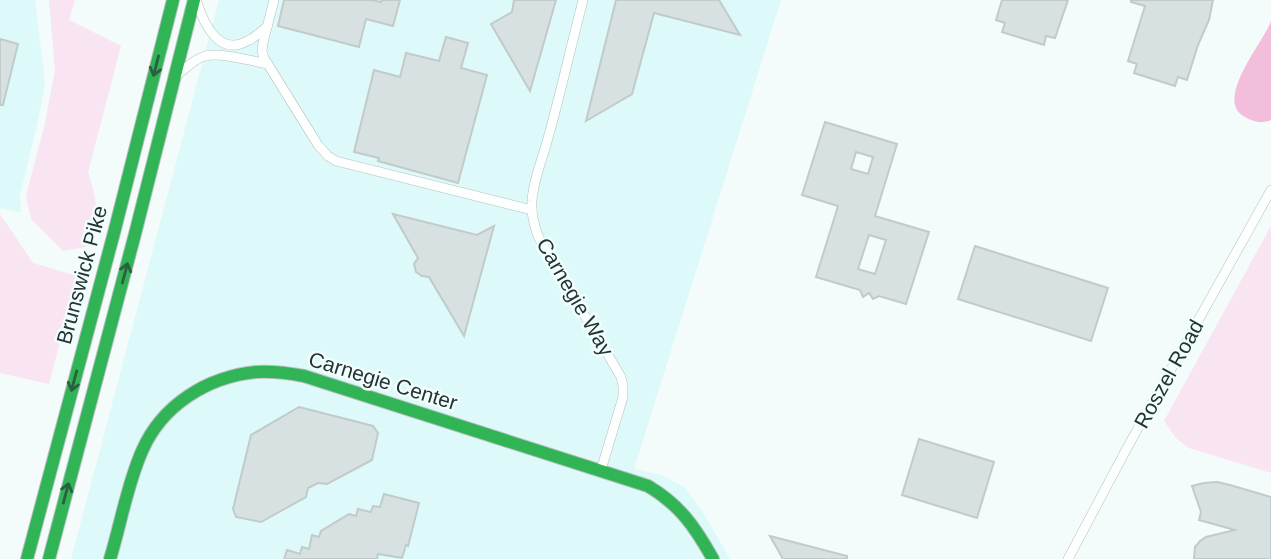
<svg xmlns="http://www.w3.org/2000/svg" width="1271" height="559" font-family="Arial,sans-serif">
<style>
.built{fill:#def9f9}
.green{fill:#f9e4f1}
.water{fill:#f3bddc}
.building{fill:#d7e1e1;stroke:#c1cbca;stroke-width:2;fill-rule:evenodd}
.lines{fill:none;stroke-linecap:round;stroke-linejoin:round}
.street-casing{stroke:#b6c0bf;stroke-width:10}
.fast-casing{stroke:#b6c0bf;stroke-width:14}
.street{stroke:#fdfefe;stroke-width:9}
.fast{stroke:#30b455;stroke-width:12}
.oneway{stroke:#2a603f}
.labels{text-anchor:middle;stroke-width:5;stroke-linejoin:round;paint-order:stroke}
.street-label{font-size:21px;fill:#263333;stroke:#f1fefe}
</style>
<rect width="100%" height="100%" fill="#f4fbfb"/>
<g class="built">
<path d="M0 0H35L45 83 39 116 20 195 21 213 0 208Z"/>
<path d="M219 0H781L634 469 662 475 685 488 701 509 730 559H71Z"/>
</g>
<g class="green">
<path d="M49 0H75L69 20 121 46 88 172 94 193 97 213 86 247 63 251 31 219 26 196 45 123 55 70Z"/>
<path d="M0 214 33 263 77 276 49 384 0 373Z"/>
<path d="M1271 226V473L1189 448 1176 438 1164 421Z"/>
</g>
<path class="water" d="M1271 21V120C1262 124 1254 122 1245 117 1213 100 1264 42 1271 21Z"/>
<g class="building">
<path d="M284 0H372L381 2 382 0H400L393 26 366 19 359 47 278 26Z"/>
<path d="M514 0H556L530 91 491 24 512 12Z"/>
<path d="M616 0H719L740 35 654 13 632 94 586 121Z"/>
<path d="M1002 0H1068L1055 38 1046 36 1044 45 1002 32 1005 23 996 20Z"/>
<path d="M1131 0H1213L1209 20 1198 45 1187 80 1178 77 1175 86 1134 73 1137 64 1128 61 1145 6 1131 2Z"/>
<path d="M446 37 468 43 461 68 487 75 458 183 378 161 379 158 354 152 374 70 400 77 406 53 439 61Z"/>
<path d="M0 39 18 44 3 105H0Z"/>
<path d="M825 122 897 144 875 216 929 232 906 304 879 296 873 299 869 293 863 297 860 290 816 277 838 206 802 195ZM856 152 873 157 868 174 851 169ZM869 235 886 240 875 274 858 269Z"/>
<path d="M393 214 477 235 494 226 464 336 429 277 422 276 416 272 414 264 418 258Z"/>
<path d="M975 246 1108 288 1091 341 958 299Z"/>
<path d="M299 407 373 426 378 433 372 460 327 484 318 483 308 488 306 497 261 522 236 517 233 509 251 435Z"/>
<path d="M919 439 994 462 977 518 902 495Z"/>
<path d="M1217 482 1230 485 1271 497V559H1194L1195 547 1200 541 1206 537 1235 530 1199 520 1201 512 1192 486 1204 483Z"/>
<path d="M384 494 419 503 408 546 406 545 402 558 378 554 377 559H284L287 550 300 554 302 547 309 549 312 535 319 537 321 531 349 514 356 516 358 509 371 512 373 506 380 507Z"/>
<path d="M770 536 847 556V559H783Z"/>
</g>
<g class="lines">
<g class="street-casing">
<g id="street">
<path d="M274 0 263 43 262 51 264 58 318 145 328 156 336 161 532 210"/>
<path d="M583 0C571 46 561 92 548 138 543 158 533 180 532 201 531 214 534 226 539 238L621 377 623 386V397L601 470"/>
<path d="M197 2C204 25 220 58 249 40 256 37 261 31 267 27"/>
<path d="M176 76C185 69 194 59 205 56 222 52 250 61 268 64"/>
<path d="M1068 559 1127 448 1271 190"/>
</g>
</g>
<g class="fast-casing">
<g id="fast">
<path d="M27 559 115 229 173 0"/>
<path d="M49 559 135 234 194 0"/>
<path d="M110 559C121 523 127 485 142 451 162 405 207 377 256 372 272 371 288 373 304 376L648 486C680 505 695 527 713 559"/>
</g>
</g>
<use href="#street" class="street"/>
<use href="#fast" class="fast"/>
</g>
<defs><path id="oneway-shaft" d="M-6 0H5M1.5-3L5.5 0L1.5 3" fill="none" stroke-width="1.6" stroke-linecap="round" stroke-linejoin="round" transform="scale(1.75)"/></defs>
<g class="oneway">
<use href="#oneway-shaft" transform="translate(156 66) rotate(104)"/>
<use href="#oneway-shaft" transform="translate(125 273) rotate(-75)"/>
<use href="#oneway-shaft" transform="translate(74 381) rotate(105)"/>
<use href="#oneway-shaft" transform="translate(66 493) rotate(-75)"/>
</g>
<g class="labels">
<g class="street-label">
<text transform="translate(82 275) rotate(-75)" y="7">Brunswick Pike</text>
<text transform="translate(575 297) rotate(60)" y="7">Carnegie Way</text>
<text transform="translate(1169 374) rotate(-61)" y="7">Roszel Road</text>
<text transform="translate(383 381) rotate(17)" y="7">Carnegie Center</text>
</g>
</g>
</svg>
